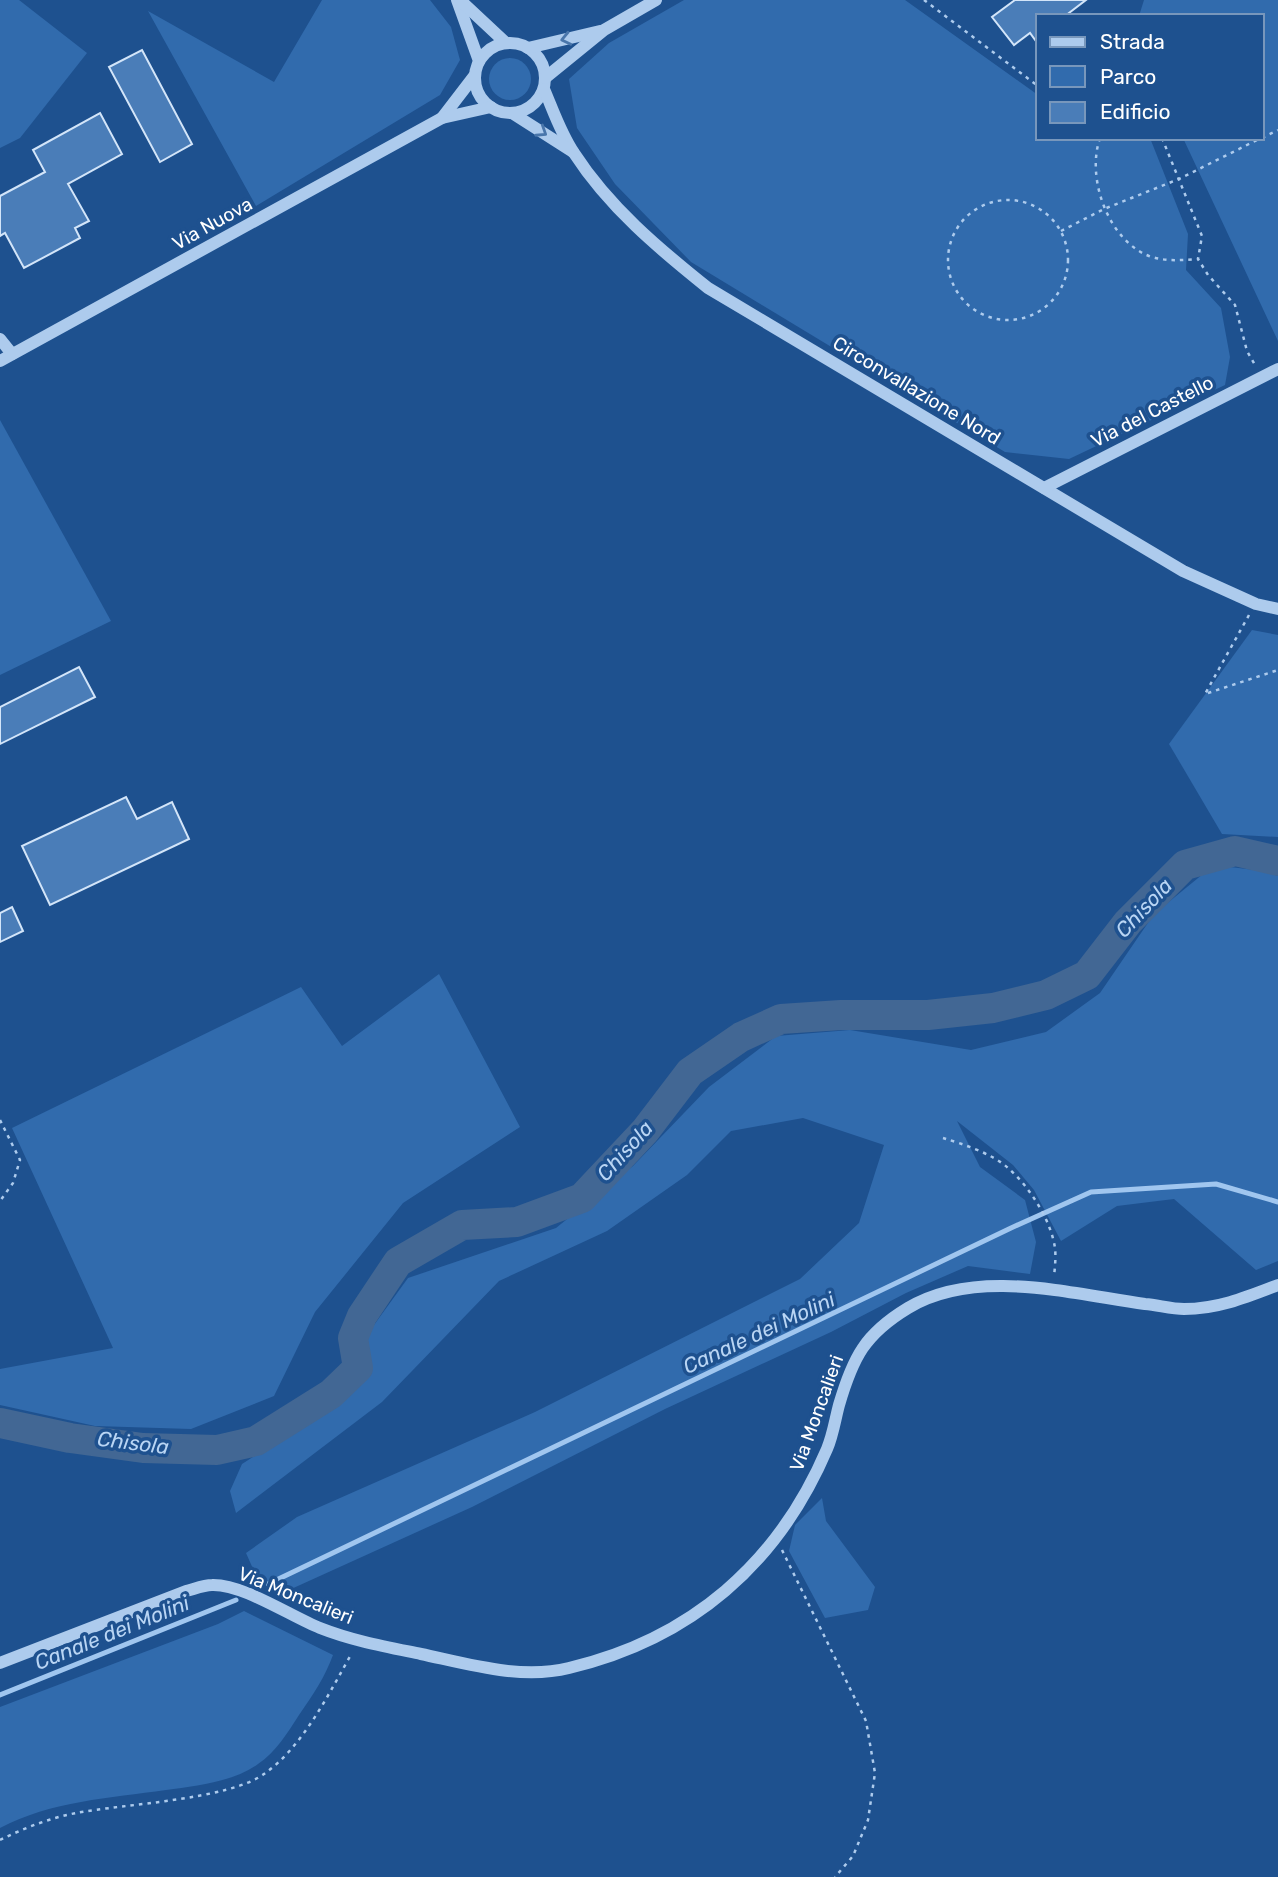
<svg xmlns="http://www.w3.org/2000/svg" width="1278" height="1877" font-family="Rubik,sans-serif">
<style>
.green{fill:#316bad}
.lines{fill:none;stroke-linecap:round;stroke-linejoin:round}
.stream{stroke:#a0c6ef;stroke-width:5}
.river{stroke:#426794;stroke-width:30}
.building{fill:#4a7db8;stroke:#d3e5f9;stroke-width:2}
.path{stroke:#adcbed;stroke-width:2.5;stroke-dasharray:3.5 5;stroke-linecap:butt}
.minor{stroke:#adcbed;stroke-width:12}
.oneway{stroke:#4976ab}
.labels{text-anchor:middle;stroke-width:7;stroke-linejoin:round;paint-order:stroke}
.street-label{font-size:19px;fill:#fff;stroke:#1e518f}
.water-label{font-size:21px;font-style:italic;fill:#b9d5f4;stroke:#1e518f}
</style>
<rect width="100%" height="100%" fill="#1e518f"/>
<g class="green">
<path d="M0 0H19L87 53 20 138 0 148Z"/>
<path d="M322 0H430L451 27 460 60 440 95 256 206 148 11 274 82Z"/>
<path d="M684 0H905L1038 95V138H1150L1188 234 1186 270 1221 308 1230 357 1225 385 1069 459 1005 452 691 262 615 184 577 128 569 79 609 43Z"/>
<path d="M1144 0H1278V341L1183 138H1262V16H1139Z"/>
<circle cx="510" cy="79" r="21"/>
<path d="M0 420 111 621 0 675Z"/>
<path d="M1252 630 1278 635V837L1222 834 1169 744Z"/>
<path d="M1214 865 1263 871 1278 876V1261L1256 1270 1174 1199 1117 1206 1061 1241 1034 1190 1013 1165 957 1121 980 1167 1025 1200 1036 1242 1030 1274 968 1266 906 1293 831 1332 665 1409 472 1507 278 1595 258 1580 246 1553 297 1517 535 1412 800 1279 859 1223 884 1145 803 1118 731 1131 687 1175 607 1231 499 1281 382 1402 236 1513 230 1491 242 1464 342 1400 365 1371 366 1336 408 1278 556 1228 633 1166 709 1087 776 1036 850 1030 971 1050 1046 1032 1100 993 1154 914Z"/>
<path d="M439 974 520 1127 403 1203 315 1312 274 1396 191 1429 95 1426 0 1405V1369L113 1348 12 1128 301 987 342 1046Z"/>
<path d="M822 1498 826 1521 875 1587 868 1610 825 1618 789 1551 795 1525Z"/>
<path d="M244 1611 333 1655C325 1677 313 1695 299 1715 288 1732 276 1752 258 1764 233 1782 196 1786 166 1790 110 1798 51 1801 0 1828V1707L218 1624Z"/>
</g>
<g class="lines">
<g class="stream">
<path d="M268 1584 1011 1228 1091 1192 1216 1184 1278 1202"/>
<path d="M0 1695 236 1600"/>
</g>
<path class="river" d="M0 1423 70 1438 143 1448 217 1450 256 1441 331 1394 358 1368 353 1338 362 1316 398 1262 462 1225 517 1222 582 1198 645 1131 690 1072 741 1037 781 1019 841 1015H928L993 1008 1046 995 1087 975 1128 922 1185 865 1235 851 1278 861"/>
</g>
<g class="building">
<path d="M1015 0H1086L1065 16H1038V44L1030 33 1014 45 992 17Z"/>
<path d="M142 50 192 144 160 162 109 67Z"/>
<path d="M100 113 122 154 68 184 89 221 75 228 80 238 24 268 5 233 0 236V196L45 172 33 150Z"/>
<path d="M79 667 95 697 0 744V707Z"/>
<path d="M126 797 137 819 172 802 189 839 50 905 22 846Z"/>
<path d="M12 907 23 931 0 942V913Z"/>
</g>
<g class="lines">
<g class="path">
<path d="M924 0 1038 86"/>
<path d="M1100 138C1086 178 1108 240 1149 256 1166 262 1181 260 1198 259"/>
<path d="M1162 138 1202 236 1198 259 1208 275 1235 305 1247 351 1255 365"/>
<path d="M1262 138 1278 130"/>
<circle cx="1008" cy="260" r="60"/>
<path d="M1061 231 1104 209 1179 179 1261 138"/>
<path d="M1249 615 1205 694 1278 670"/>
<path d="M0 1120 20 1160 13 1183 0 1201"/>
<path d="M943 1138C963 1144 993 1154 1008 1168 1029 1186 1051 1220 1055 1248 1056 1257 1055 1267 1054 1276"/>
<path d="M782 1550 866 1721 875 1773 868 1820 853 1856 835 1877"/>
<path d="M0 1840C24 1828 50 1818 76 1813 123 1804 228 1800 264 1774 303 1747 329 1693 352 1653"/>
</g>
<g class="minor">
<path d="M457 0 479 61"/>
<path d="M460 0 506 43"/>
<circle cx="510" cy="78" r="35"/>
<path d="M528 48 600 31"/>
<path d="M545 78 604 30 656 0"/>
<path d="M544 89C553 110 561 134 574 153 609 207 658 248 708 288L1183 571 1256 604 1278 609"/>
<path d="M512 113 573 152"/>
<path d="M442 118 475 75"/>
<path d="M0 339 12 354"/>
<path d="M0 361 442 118 491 107"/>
<path d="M1044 488 1278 369"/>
<path d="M0 1663 186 1591C194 1589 204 1585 212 1585 243 1584 290 1616 320 1628 353 1641 387 1647 421 1654 468 1664 521 1680 569 1668 691 1639 778 1564 827 1449 833 1435 835 1420 839 1405 853 1357 865 1334 908 1308 976 1267 1072 1294 1145 1304 1158 1305 1171 1309 1184 1309 1218 1309 1247 1297 1278 1285"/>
</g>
</g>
<defs><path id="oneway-chevron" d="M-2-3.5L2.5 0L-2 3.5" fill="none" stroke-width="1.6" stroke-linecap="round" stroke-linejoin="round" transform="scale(1.75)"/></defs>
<g class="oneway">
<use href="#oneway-chevron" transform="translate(566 39) rotate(167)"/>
<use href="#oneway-chevron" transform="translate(542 132) rotate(33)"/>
</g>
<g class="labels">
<g class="street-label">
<text transform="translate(212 223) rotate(-29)" y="7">Via Nuova</text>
<text transform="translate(917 390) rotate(31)" y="7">Circonvallazione Nord</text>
<text transform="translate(1152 411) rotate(-27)" y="7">Via del Castello</text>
<text transform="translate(816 1413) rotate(-70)" y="7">Via Moncalieri</text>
<text transform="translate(296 1595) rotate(22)" y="7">Via Moncalieri</text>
</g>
<g class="water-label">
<text transform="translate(1144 908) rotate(-47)" y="7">Chisola</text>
<text transform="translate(625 1151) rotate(-48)" y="7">Chisola</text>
<text transform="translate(759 1333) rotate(-25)" y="7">Canale dei Molini</text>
<text transform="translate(133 1443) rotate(7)" y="7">Chisola</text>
<text transform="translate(112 1633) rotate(-22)" y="7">Canale dei Molini</text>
</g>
</g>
<rect x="1036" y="14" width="228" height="126" fill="#1e518f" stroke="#7897bc" stroke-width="2"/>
<rect x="1050" y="37" width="35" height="10" fill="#adcbed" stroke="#7897bc" stroke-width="2"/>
<text x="1100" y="49" font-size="21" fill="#ffffff">Strada</text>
<rect x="1050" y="66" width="35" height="21" fill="#316bad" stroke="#7897bc" stroke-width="2"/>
<text x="1100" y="84" font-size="21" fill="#ffffff">Parco</text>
<rect x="1050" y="102" width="35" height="21" fill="#4a7db8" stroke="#7897bc" stroke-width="2"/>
<text x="1100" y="119" font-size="21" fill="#ffffff">Edificio</text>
</svg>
